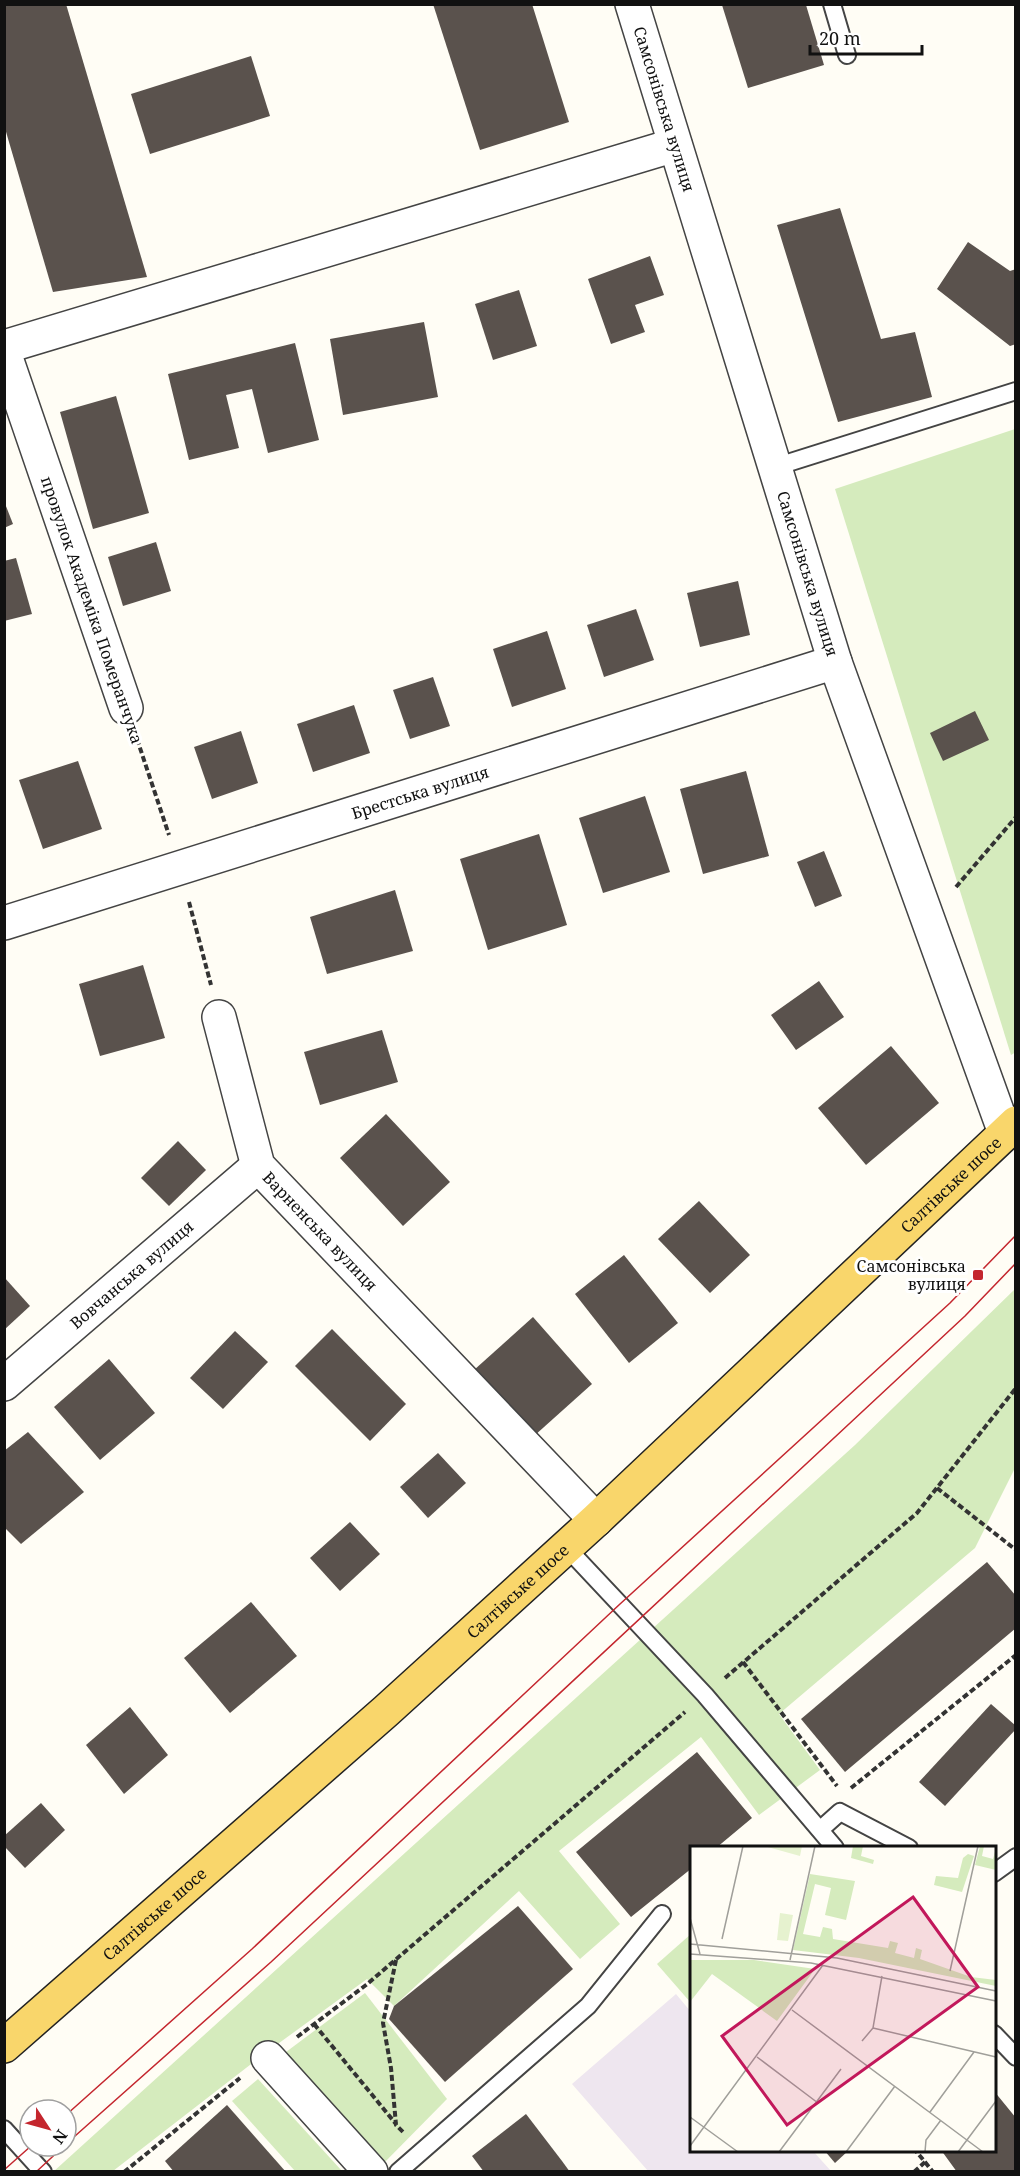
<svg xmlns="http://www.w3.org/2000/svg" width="1020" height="2176" font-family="'Noto Serif',serif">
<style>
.industrial{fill:#eee6ef}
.green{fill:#d5ebbd}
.building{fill:#5a524d}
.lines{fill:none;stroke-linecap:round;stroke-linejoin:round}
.lane-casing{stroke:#444;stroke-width:20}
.street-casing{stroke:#444;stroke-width:36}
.primary-casing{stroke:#222;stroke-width:36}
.path{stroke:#333;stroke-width:4;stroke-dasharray:6 3;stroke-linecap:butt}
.lane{stroke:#fff;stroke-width:16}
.street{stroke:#fff;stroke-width:33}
.primary{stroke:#f9d66b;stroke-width:33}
.tram{stroke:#c4262e;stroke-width:1.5}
.poi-dot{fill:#c4262e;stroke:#fff;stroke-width:2}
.labels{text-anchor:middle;stroke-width:6;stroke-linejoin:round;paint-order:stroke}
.street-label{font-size:16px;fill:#111;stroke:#fff}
.poi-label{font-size:16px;fill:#111;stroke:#fff;text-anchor:end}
.inset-road{fill:none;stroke:#a09f9a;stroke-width:1.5}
.view{fill:#c2185b;fill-opacity:0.15;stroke:#c2185b;stroke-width:3}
.inset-edge{fill:none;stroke:#111;stroke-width:3}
</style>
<rect width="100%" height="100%" fill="#fffdf5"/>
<path class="industrial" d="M676 1994 691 2012 692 2150 813 2151 831 2171H648L572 2084Z"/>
<g class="green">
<path d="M1015 429 1016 1052 1011 1055 835 489Z"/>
<path d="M1015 1289V1468L975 1548 779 1714 820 1770 759 1815 701 1737 559 1851 620 1924 580 1959 519 1891 394 2006 367 1979 264 2054 113 2171 53 2172 855 1445Z"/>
<path d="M691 1934V2003L657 1964Z"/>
<path d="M365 1993 447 2099 379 2168 278 2058Z"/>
<path d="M258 2079 342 2171H295L232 2101Z"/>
</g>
<g class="building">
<path d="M4 4H66L147 277 53 292 4 125Z"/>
<path d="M433 4H532L569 122 480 150Z"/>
<path d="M722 5H806L824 65 748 88Z"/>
<path d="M251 56 270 116 150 154 131 94Z"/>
<path d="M840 208 881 339 915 332 932 397 838 422 777 225Z"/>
<path d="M968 242 1010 271 1016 269V344L1010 346 937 289Z"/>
<path d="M650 256 664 295 635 305 645 332 611 344 588 279Z"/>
<path d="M519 290 537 346 493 360 475 304Z"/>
<path d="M424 322 438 397 343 415 330 339Z"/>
<path d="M295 343 319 440 268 453 252 389 226 395 239 448 189 460 168 374Z"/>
<path d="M116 396 149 513 93 529 60 412Z"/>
<path d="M4 501 13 524 4 528Z"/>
<path d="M156 542 171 591 123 606 108 557Z"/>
<path d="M16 558 32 614 4 621V561Z"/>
<path d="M738 581 750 635 700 647 687 593Z"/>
<path d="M636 609 654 660 604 677 587 625Z"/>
<path d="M547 631 566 689 512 707 493 649Z"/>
<path d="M433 677 450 726 410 739 393 690Z"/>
<path d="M354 705 370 753 313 772 297 724Z"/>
<path d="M975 711 989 740 943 761 930 733Z"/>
<path d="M241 731 258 783 212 799 194 747Z"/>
<path d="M78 761 102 829 43 849 19 780Z"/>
<path d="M746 771 769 856 703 874 680 789Z"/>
<path d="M645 796 670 872 603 893 579 818Z"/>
<path d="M539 834 567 925 488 950 460 859Z"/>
<path d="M824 851 842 896 815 907 797 862Z"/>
<path d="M395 890 413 951 327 974 310 917Z"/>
<path d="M143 965 165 1038 100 1056 79 984Z"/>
<path d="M819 981 844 1017 796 1050 771 1015Z"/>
<path d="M382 1030 398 1082 320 1105 304 1052Z"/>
<path d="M891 1046 939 1103 866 1165 818 1108Z"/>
<path d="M386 1114 450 1182 403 1226 340 1158Z"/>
<path d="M178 1141 206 1170 169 1206 141 1178Z"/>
<path d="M699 1201 750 1255 710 1293 658 1239Z"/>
<path d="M624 1255 678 1323 629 1363 575 1294Z"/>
<path d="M4 1277 30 1306 4 1330Z"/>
<path d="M533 1317 592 1384 534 1436 474 1370Z"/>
<path d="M332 1329 406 1404 370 1441 295 1366Z"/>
<path d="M235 1331 268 1362 223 1409 190 1378Z"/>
<path d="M109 1359 155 1413 100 1460 54 1407Z"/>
<path d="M28 1432 84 1492 21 1544 4 1527V1451Z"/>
<path d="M438 1453 466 1483 428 1518 400 1487Z"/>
<path d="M350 1522 380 1554 340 1591 310 1558Z"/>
<path d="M987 1562 1016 1596V1628L845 1772 801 1719Z"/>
<path d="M251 1602 297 1656 230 1713 184 1658Z"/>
<path d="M991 1704 1016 1726V1729L945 1806 919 1782Z"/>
<path d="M130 1707 168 1755 124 1794 86 1745Z"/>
<path d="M697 1752 752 1818 716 1848H692V1868L631 1917 576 1852Z"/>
<path d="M41 1803 65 1830 25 1868 4 1846V1836Z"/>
<path d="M518 1906 573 1969 445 2082 389 2019 394 2006Z"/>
<path d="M994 2091 1016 2118V2172H957L941 2150H994Z"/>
<path d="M227 2105 286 2172H174L165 2161Z"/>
<path d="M526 2114 562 2161 570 2172H484L472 2156Z"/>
<path d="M824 2150H849L835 2163Z"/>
</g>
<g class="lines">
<g class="lane-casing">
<g id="lane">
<path d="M832 4 847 55"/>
<path d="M775 467 1016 391"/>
<path d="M566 1547 705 1695 835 1848"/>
<path d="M821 1829 840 1812 909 1848"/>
<path d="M994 1873 1016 1857"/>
<path d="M994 2034 1016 2057"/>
<path d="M4 2129 43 2172"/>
<path d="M398 2172 588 2006 662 1914"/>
</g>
</g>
<g class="street-casing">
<g id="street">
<path id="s1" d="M632 4 835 662 1005 1133"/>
<path d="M4 347 675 145"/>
<path d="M4 352 126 708"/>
<path id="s2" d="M4 923 835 662"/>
<path id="s3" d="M219 1017 258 1166 596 1520"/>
<path id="s4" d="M4 1384 258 1166"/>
<path d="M268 2058 371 2172"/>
</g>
</g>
<g class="primary-casing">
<g id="primary">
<path id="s5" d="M4 2046 386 1711 596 1520 1016 1123"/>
</g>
</g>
<g class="path">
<path d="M137 739 169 835"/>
<path d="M956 887 1016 817"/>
<path d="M189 902 211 985"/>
<path d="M937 1488 1016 1550"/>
<path d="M743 1662 837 1786"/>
<path d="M725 1678 917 1513 1016 1388"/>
<path d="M851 1788 1016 1655"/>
<path d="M396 1960 383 2023 391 2068 396 2125 404 2133"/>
<path d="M314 2024 396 2124"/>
<path d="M297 2037 366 1985 685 1712"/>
<path d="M925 2162 933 2172"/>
<path d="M124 2172 240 2078"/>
<path d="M914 2172 925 2162 915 2150"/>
</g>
<use href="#lane" class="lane"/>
<use href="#street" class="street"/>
<use href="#primary" class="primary"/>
<g class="tram">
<path d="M66 2115 252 1949 620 1604 950 1303 1016 1235"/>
<path d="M66 2144 271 1962 965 1316 1016 1263"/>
<path d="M4 2170 31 2146"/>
<path d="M36 2172 64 2146"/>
</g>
</g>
<rect class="poi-dot" x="972" y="1269" width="12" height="12" rx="3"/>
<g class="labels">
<g class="street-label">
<text dy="6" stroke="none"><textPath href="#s1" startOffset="110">Самсонівська вулиця</textPath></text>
<text dy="6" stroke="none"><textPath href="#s1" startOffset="596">Самсонівська вулиця</textPath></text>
<text transform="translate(92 610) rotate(71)" y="6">провулок Академіка Померанчука</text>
<text dy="6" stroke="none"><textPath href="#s2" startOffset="436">Брестська вулиця</textPath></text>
<text dy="6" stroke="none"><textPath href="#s5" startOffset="1280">Салтівське шосе</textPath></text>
<text dy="6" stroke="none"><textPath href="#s3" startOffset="244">Варненська вулиця</textPath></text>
<text dy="6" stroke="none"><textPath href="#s4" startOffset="168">Вовчанська вулиця</textPath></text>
<text dy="6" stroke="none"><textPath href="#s5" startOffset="686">Салтівське шосе</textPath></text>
<text dy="6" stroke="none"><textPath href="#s5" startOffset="200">Салтівське шосе</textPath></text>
</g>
<g class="poi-label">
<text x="966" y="1272">Самсонівська<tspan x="966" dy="18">вулиця</tspan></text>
</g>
</g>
<g transform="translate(690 1846)">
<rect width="306" height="306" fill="#fffdf5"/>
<path d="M163 0H173L171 10 184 14 183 18 161 12ZM290 0H294L292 10 303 13 306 2V24L285 19ZM278 8 284 10 272 46 244 39 246 30 268 32 273 12ZM120 28 165 35 156 74 135 69 141 42 125 38 113 88 130 91 133 81 142 83 143 93 198 102 200 95 208 97 205 107 224 112 226 102 232 104 230 113 281 131 306 134V140L169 112 103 104ZM0 114H64L125 123 87 175 22 128 0 156Z" fill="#d5ebbd"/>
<path d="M74 0H112L110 10ZM90 67 103 69 98 95 87 94Z" fill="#e6f2cf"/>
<path class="inset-road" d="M0 72 10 108M32 93 53 0M0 98 147 112 306 145M0 108 121 117 306 155M100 114 125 0M260 125 288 0M102 164 293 306M183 182 306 211M172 195 183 182 192 130M67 211 128 257M240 266 284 206M0 271 48 306M0 300 133 119M89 306 151 223M156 306 205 240M235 306 236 294 251 274M268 306 306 255"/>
<path class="view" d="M223 51 288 141 97 279 32 190Z"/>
<rect width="306" height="306" class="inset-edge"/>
</g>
<rect width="1020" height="2176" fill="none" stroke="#111111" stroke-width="12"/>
<g transform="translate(48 2128) rotate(126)"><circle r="28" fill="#ffffff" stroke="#a0a0a0" stroke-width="1.5"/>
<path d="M0-4.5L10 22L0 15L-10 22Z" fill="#c4262e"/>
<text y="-9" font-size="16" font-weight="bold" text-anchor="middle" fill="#111111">N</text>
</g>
<path d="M810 45v9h112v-9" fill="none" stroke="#111111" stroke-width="3"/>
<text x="819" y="45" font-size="18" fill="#111111" stroke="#ffffff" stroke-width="4.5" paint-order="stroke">20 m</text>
</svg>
